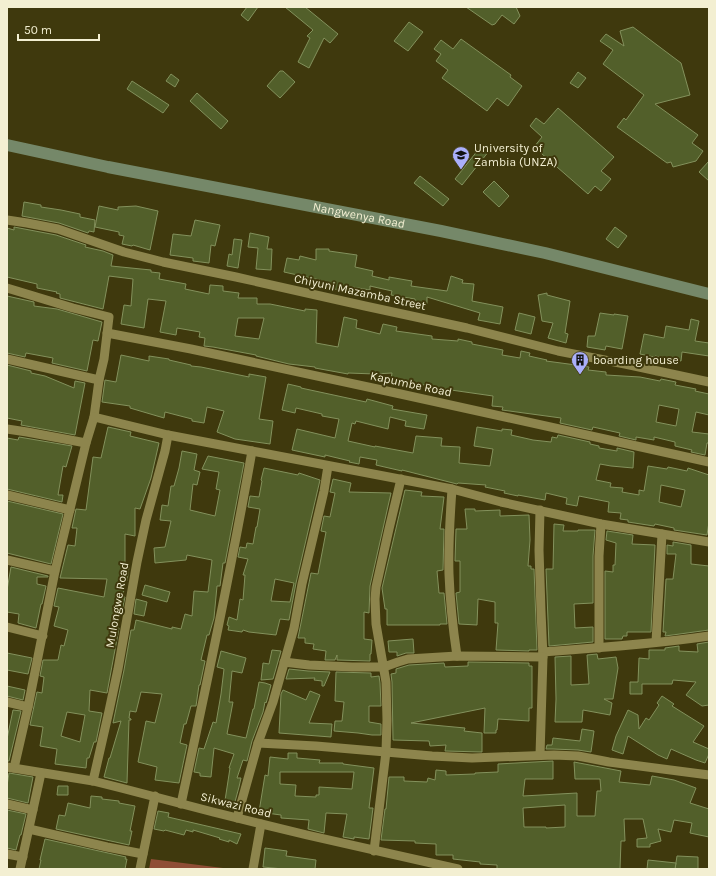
<svg xmlns="http://www.w3.org/2000/svg" width="716" height="876" font-family="Karla,sans-serif">
<style>
.green{fill:#8f4e36}
.building{fill:#525f2a;stroke:#83915c;fill-rule:evenodd}
.lines{fill:none;stroke-linecap:round;stroke-linejoin:round}
.minor{stroke:#8d854d;stroke-width:9}
.secondary{stroke:#758869;stroke-width:12}
.labels{text-anchor:middle;stroke-width:4;stroke-linejoin:round;paint-order:stroke}
.poi-label{font-size:12px;fill:#f3efd2;stroke:#3f390d;text-anchor:start}
.street-label{font-size:12px;fill:#f3efd2;stroke:#3f390d}
</style>
<rect width="100%" height="100%" fill="#3f390d"/>
<path class="green" d="M151 859 231 869H149Z"/>
<g class="building">
<path d="M247 7H258L248 21 241 15Z"/>
<path d="M285 7H305L338 34 330 43 324 38 309 68 298 62 310 38 307 36 313 30Z"/>
<path d="M466 7H516L520 16 514 24 502 15 495 24 492 25Z"/>
<path d="M409 22 423 32 408 51 394 41Z"/>
<path d="M633 27 681 63 690 95 655 104 698 135 692 143 703 151 696 161 673 167 671 162 667 163 617 127 624 118 626 120 644 95 603 64 613 50 600 41 606 34 624 46 620 31Z"/>
<path d="M461 39 511 75 510 77 522 86 508 106 497 98 487 111 442 78 448 70 436 61 441 54 434 49 441 40 453 49Z"/>
<path d="M280 71H283L295 82 280 98 267 86Z"/>
<path d="M578 72 586 78 578 88 570 83Z"/>
<path d="M171 74 179 80 175 87 166 81Z"/>
<path d="M132 81 169 105 163 113 127 89Z"/>
<path d="M197 93 228 121 221 129 190 101Z"/>
<path d="M558 108 614 157 601 171 611 179 601 191 595 186 588 194 534 147 542 137 530 126 536 118 544 124Z"/>
<path d="M482 145 489 151 462 185 455 179Z"/>
<path d="M709 161V181L699 172Z"/>
<path d="M420 176 449 199 443 206 414 183Z"/>
<path d="M494 181 509 196 499 207 483 192Z"/>
<path d="M24 202 41 205V207L61 210 80 214V217L95 220 94 232 89 231 88 233 59 223 22 216Z"/>
<path d="M99 206 118 210V207L136 206 158 211 150 250 133 245 132 246 122 244 124 236 119 235V232L95 227Z"/>
<path d="M195 220 220 225 215 246 211 245 209 263 193 261V258L170 255 173 234 191 236Z"/>
<path d="M14 227 56 235 86 245 85 247 103 251 113 255 111 266 151 270V272L160 273 159 279 186 284 185 289 209 294 210 285 223 286V291L239 293 238 298H257V304H270L305 311V309L317 310 316 343 338 347 344 317 357 320 356 328 380 334 383 324 397 327 396 331 432 336V339L458 341V339L472 342V344L503 350 502 355 520 358 521 351 530 353 529 356 547 360 546 361 576 365 589 367 588 370 606 372V375L640 377 660 381 661 379 676 382 675 385 696 389 695 391 709 394V415L696 412 692 432 709 434V443H707L705 455 691 452 692 450 675 446V442L654 437V440L636 437V440L619 436 620 433 593 427 592 430 560 423 561 418 502 410 503 407 492 406 493 396 430 387V386L391 379 392 373 375 374 348 373V374L315 368V367L289 364 256 356V355L213 347 204 346 205 338 199 337 200 332 177 328 176 335 160 332 166 301 148 299 144 328 121 324 124 305 131 306 133 279 109 276 103 309 60 298V294L56 293 57 292 37 288V284L7 277V228L14 230ZM238 318H264L259 339 235 336ZM659 405 679 409 676 426 656 422Z"/>
<path d="M615 227 627 236 618 248 606 239Z"/>
<path d="M250 233 269 237 267 249H272L271 270 256 269 258 248 248 247Z"/>
<path d="M234 239 242 240 238 268 227 266 229 254 232 255Z"/>
<path d="M316 249H329V251L357 255 355 267 373 271 372 276 389 280V277L412 281 411 286 447 291 451 276 463 280 462 283 474 284 472 301 503 307 500 324 478 320 480 313 427 297V304L415 302V299L391 295 392 291 370 286V290L352 287V291L334 289 319 286 320 280 284 272 287 258 299 260 300 256 316 260Z"/>
<path d="M547 293V295L570 301 565 333 568 334 566 343 548 338 553 323 542 321 538 295Z"/>
<path d="M7 296 34 302V306L57 309 102 322 98 341 93 340 87 371 52 363 53 358 26 353 25 357 7 353Z"/>
<path d="M519 313 535 317 531 334 515 330Z"/>
<path d="M600 313 614 315V314L628 316 622 349 606 346 605 350 587 347 588 336H595Z"/>
<path d="M691 319 699 321 695 341 709 343V356L682 352 681 361 655 356 654 357 640 354 644 334 664 338 666 326 689 330Z"/>
<path d="M121 355 149 361V356L169 359V360L191 365V366L201 367 249 377V374L266 377 259 419 273 421 270 444 235 439 217 432 224 411 207 407 204 423 192 421V419L165 412 164 418 130 408V406L102 402 105 380 116 382Z"/>
<path d="M7 365 31 371V373L45 376 74 388 75 381 85 383 75 435 21 425 22 421 7 418Z"/>
<path d="M288 384 301 387V388L366 402 367 399 393 406 392 409 427 415 424 429 405 426 406 421 390 417 388 429 356 421 355 424 352 423 348 441 375 447V446L413 453 416 436 442 438 441 446 460 447 459 463 490 466 493 449 474 446 477 427 502 431V429L512 430 511 435 533 440 551 442 552 437 557 438 558 435 590 442V444L599 446V448L617 451V448L634 452 633 468 611 466 600 464 596 480 611 483 610 487 623 488 622 492 639 495V490L644 491 648 466 667 469 668 467 687 471 688 468 709 475V522L707 535 674 530V528L655 524 654 526 628 522V520L620 519 621 513 608 512 609 502 579 496 577 506 566 504 567 498 546 493 545 500 518 495V496L504 493 505 491 485 487 486 485 458 483 457 484 402 470V471L376 465 377 460 360 457 359 464 349 462 350 461 325 455V457L292 450 297 429 335 438 339 419 322 416V414L296 408 295 413 282 410ZM661 485 685 490 681 507 659 502Z"/>
<path d="M108 427 131 432 130 436 159 443 151 478 140 509 135 508V536L125 534V566L129 567 127 581H125L123 596 125 597 122 611 118 610 116 628H119L107 693 90 690 89 711 102 713 96 742H94L89 758H87L86 768 55 764 57 749 40 746 43 727 30 725 37 692 42 693 44 677 40 676 43 660H58L61 645 64 646 68 630 54 626 59 607 54 606 58 588 104 597 107 579 60 578 68 545 75 546 77 528H72L76 509 86 510 93 457 101 458ZM67 712 85 715 80 742 61 736Z"/>
<path d="M19 437 72 446 66 467 63 466 58 495H63L62 502 7 489V438L18 440Z"/>
<path d="M182 451 197 454 194 470 200 472 197 485 193 484 190 510 215 516 220 490 216 489 219 472 202 469 208 456 244 463 225 563H223L220 586H217L214 618 209 635H207L201 660 205 661 200 685H199L196 706H191L186 724H184L180 743 187 745 179 783 155 780 157 767 138 762 146 721 155 723 162 694 141 692 136 712 130 711 129 718 131 719V720H129L127 783 104 777 109 758H110L121 721 113 723 124 670 131 630H134L136 620 172 629V627L181 629 185 614 192 616 194 591 208 592 212 560 187 555 186 560 155 563 154 548 165 547 171 521 160 520 162 505 168 506 171 486H174L179 468Z"/>
<path d="M264 468 298 475 299 473 320 480 296 583 289 620 280 619 276 635 249 632 243 630 242 632 228 630 229 626 227 625 229 617 237 620 240 599 243 600 245 575H243L248 559 238 557 240 547 246 548 247 543 253 544 256 527H257L260 509 248 507 250 496 259 497 262 481 261 480ZM275 579 294 583 290 602 271 601Z"/>
<path d="M333 479 351 483 349 492 391 493 370 586 369 613 364 612V639L372 640 371 654H370V661L337 660V655L335 660H325L326 651 313 649 314 644 305 643V638H298L311 573 318 574 326 532 321 531 324 516 330 517 335 493 330 492Z"/>
<path d="M405 490 422 492 421 496 444 497 440 529H444L443 570 437 571 439 593H444L447 624H440V625H387V609H385L382 588Z"/>
<path d="M7 501 63 514 51 564 7 553Z"/>
<path d="M465 509H475V511L500 510V516L529 515 530 540 528 566H531V569H534L537 650H529V651L496 650 498 623H495V602L478 599 477 625 459 624 456 593 460 592V561H455L456 529H467Z"/>
<path d="M554 524 564 525 563 531H578V530H595L593 556V603L574 604 575 628 593 627V642L549 646 546 569H553Z"/>
<path d="M607 531 633 535 632 544 655 545 651 632H627V636H623L622 639H605V571L613 572V565H615L616 543 606 540Z"/>
<path d="M673 542 691 545V564L709 566V630L665 636 666 632H663L666 579H673L676 554H667V545L673 546Z"/>
<path d="M11 567 48 576V577H37V584L46 586 42 604H41L36 628 18 623 19 614 7 612V590Z"/>
<path d="M145 585 170 592 167 602 142 595Z"/>
<path d="M136 599 147 602 144 616 134 614Z"/>
<path d="M413 639 414 653H406L397 656V652H389L388 641Z"/>
<path d="M709 642V705L702 706 686 695 696 682 673 680 672 684H642V694H630V682H638L639 658 649 659V650H665V648L679 646V651L698 652 697 644Z"/>
<path d="M272 650 281 651 273 679 261 680 263 663 269 664Z"/>
<path d="M221 651 246 658 242 673 232 671 229 702H233L227 734 246 738 253 709H254L259 682 265 683 271 685 267 700 266 703 265 702 263 712 252 741 247 761 243 760 237 778H241L239 787 233 809 224 807 230 768H229L234 754 214 748 211 777 200 776V773L194 772 199 748 204 749 213 722 216 723 221 694 224 669 217 667Z"/>
<path d="M7 653 32 658 28 674 7 670Z"/>
<path d="M597 654 598 659 616 657 618 668 613 699H604L612 703 610 715 583 710 582 722H555L556 699 555 657 571 656V685L589 684 587 655Z"/>
<path d="M468 662 529 663V666H532V708H529V721L498 719 497 730H496V733H484L485 708 411 723 465 728 464 731 482 733V752L445 751 446 745 430 746 429 741 393 740 392 682 391 674 396 673V669L409 665 444 663 445 667 468 666Z"/>
<path d="M289 669 308 671 330 672 324 686H322V681L314 680 315 678 286 679Z"/>
<path d="M336 672 371 673V677L379 676 380 683 381 706H369V722L381 724V735H372L358 733 334 731 335 721H342L344 702 335 701Z"/>
<path d="M7 686 25 690 23 700 7 696Z"/>
<path d="M283 690 306 700 310 691 320 695 309 723 332 724 331 737 279 733 281 694Z"/>
<path d="M662 696 674 704 672 706 704 726 693 742 709 749V754L705 763 696 760 671 749 667 759 658 755 628 736 623 754 612 750 616 736 628 710 638 715 639 729 646 718 649 720 659 705 657 703Z"/>
<path d="M13 710 21 711 9 761H7V739Z"/>
<path d="M582 729 594 731 591 752 578 750 553 749H546L547 745H552L553 738 580 741Z"/>
<path d="M288 753H297V758L320 760 319 763H343V764L374 768 369 808H373L369 839 354 837V839L343 837 347 814 326 813 324 833 308 829 309 820 281 818V815L259 812 265 775 268 776 270 757 288 759ZM280 772H354L352 789 319 787V795H316V797L295 796 296 785 280 784Z"/>
<path d="M553 761V779H525L523 796 577 793V816H595L597 791H601L600 779H575L574 762 621 771 619 782 650 785 652 776 674 780 696 788 690 803 709 809V837L690 833 692 823 674 820 671 832 658 829 661 841 650 844V847H637V839L647 838 643 819H624L625 841H621L620 869H497V865L480 864V862L453 859V855H436V844L415 843V841L381 840 385 809H386L389 777H404V781L427 782 428 778 435 780 436 770 446 771V775L475 774V773L498 772V764ZM565 805V827L546 828V827H524L523 808Z"/>
<path d="M9 773 33 777 28 803 7 798V786Z"/>
<path d="M58 786H68V795H57Z"/>
<path d="M91 796 102 797V799L119 801V803L135 806 130 831H132L129 845 56 829 59 815 65 816 68 803 90 808Z"/>
<path d="M7 810 26 814 21 835H20L16 850 7 848Z"/>
<path d="M158 811 169 813 168 817 241 834 237 844 229 840V842L219 839 220 838 193 830V832L186 830 184 835 165 830 164 831 154 829Z"/>
<path d="M45 839 126 857 125 859H127L125 869H39L41 860H40Z"/>
<path d="M265 848 287 851 286 856 316 860 315 869H283L263 867Z"/>
<path d="M677 856 698 857V869H675Z"/>
<path d="M648 860 676 863 675 869H647Z"/>
</g>
<g class="lines">
<g class="minor">
<path d="M7 220 27 223 58 229 124 252 163 262 236 277 365 306 467 328 558 351 625 364 709 382"/>
<path d="M7 288 73 308 109 317 104 359 99 380 94 417 86 443 55 571 28 707 14 768"/>
<path d="M107 333 191 349 396 393 709 462"/>
<path d="M7 359 99 380"/>
<path d="M94 417 168 435 252 451 452 489 501 502 601 524 662 534 709 542"/>
<path d="M7 429 27 432 86 443"/>
<path d="M452 489C450 517 448 546 449 574 450 602 453 629 457 656"/>
<path d="M7 495 70 510"/>
<path d="M540 510 539 550 541 611 543 657 540 755"/>
<path d="M7 560 55 571"/>
<path d="M7 627 43 636"/>
<path d="M656 642 662 534"/>
<path d="M599 648V556L601 524"/>
<path d="M543 652C598 648 654 644 709 636"/>
<path d="M284 662 309 665 352 667H384L398 662 408 659 457 656 543 657"/>
<path d="M7 702 28 707"/>
<path d="M258 743 316 746 432 756 472 758 554 755 578 756 609 762 709 775"/>
<path d="M7 767 93 781 121 788 213 812 307 835 458 869"/>
<path d="M93 781 109 711 118 669 137 562 146 520 165 451 168 435"/>
<path d="M7 804 33 810"/>
<path d="M181 804C206 687 231 570 252 451"/>
<path d="M237 818 258 743 273 702 294 628 302 584 324 491 328 466"/>
<path d="M29 829 107 847 143 854"/>
<path d="M374 851 386 752 387 720 386 682 376 624 375 599 376 587 389 529 401 479"/>
<path d="M7 854 23 857"/>
<path d="M20 869 41 773"/>
<path d="M140 869 155 796"/>
<path d="M253 869 261 824"/>
</g>
<path class="secondary" id="s1" d="M7 145 108 167 441 231 545 253 709 294"/>
</g>
<defs>
<g id="university-pin" transform="scale(0.9)"><path d="M0 17L-7.5 6A9.5 9.5 0 1 1 7.5 6Z" fill="#aaaffb" stroke="#3f390d"/><path d="M0-5L7-2L0 1L-7-2ZM-4 1L0 2.5L4 1V4Q0 6-4 4Z" fill="#111"/></g>
<g id="building-pin" transform="scale(0.9)"><path d="M0 17L-7.5 6A9.5 9.5 0 1 1 7.5 6Z" fill="#aaaffb" stroke="#3f390d"/><path d="M-4-6H4V6H1V3H-1V6H-4ZM-2.5-4.3h1.7v1.8h-1.7ZM.8-4.3h1.7v1.8H.8ZM-2.5-1h1.7V.8h-1.7ZM.8-1h1.7V.8H.8Z" fill="#111"/></g>
</defs>
<g fill-rule="evenodd">
<use href="#university-pin" x="461" y="155"/>
<use href="#building-pin" x="580" y="360"/>
</g>
<g class="labels">
<g class="poi-label">
<text x="474" y="152">University of<tspan x="474" dy="14">Zambia (UNZA)</tspan></text>
<text x="593" y="364">boarding house</text>
</g>
<g class="street-label">
<text dy="4" stroke="none"><textPath href="#s1" startOffset="359">Nangwenya Road</textPath></text>
<text transform="translate(360 292) rotate(12)" y="4">Chiyuni Mazamba Street</text>
<text transform="translate(411 384) rotate(12)" y="4">Kapumbe Road</text>
<text transform="translate(117 605) rotate(-80)" y="4">Mulongwe Road</text>
<text transform="translate(236 805) rotate(14)" y="4">Sikwazi Road</text>
</g>
</g>
<rect width="716" height="876" fill="none" stroke="#f3efd2" stroke-width="16"/>
<path d="M18 34v6h81v-6" fill="none" stroke="#f3efd2" stroke-width="2"/>
<text x="24" y="34" font-size="12" fill="#f3efd2" stroke="#3f390d" stroke-width="3" paint-order="stroke">50 m</text>
</svg>
